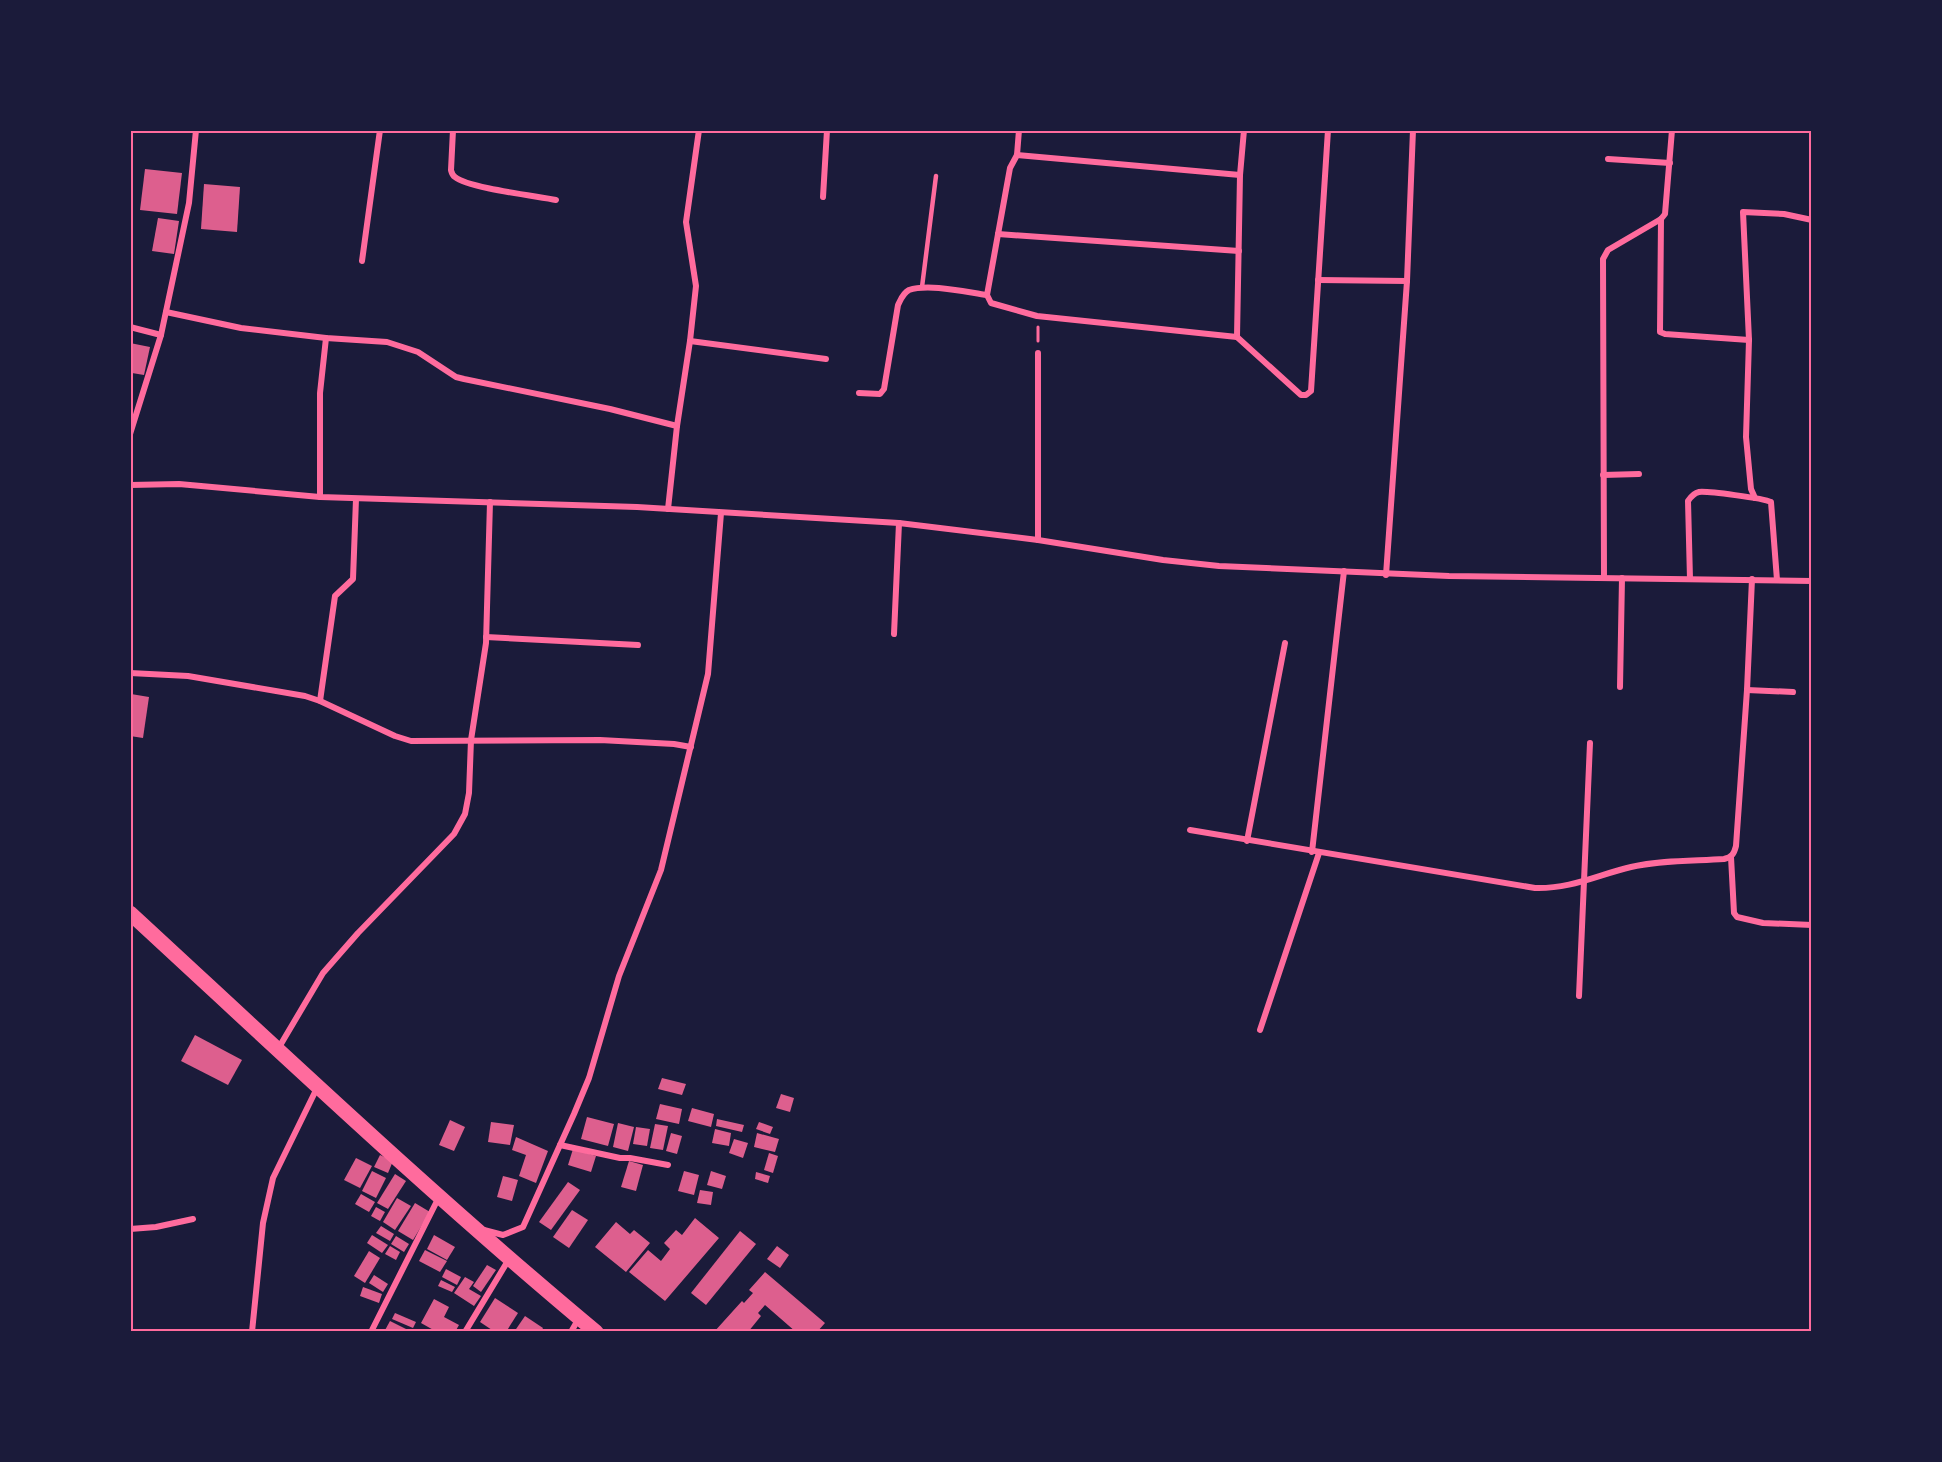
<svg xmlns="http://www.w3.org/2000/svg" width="1942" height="1462" font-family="Figtree,sans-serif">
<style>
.building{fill:#dd5f8e}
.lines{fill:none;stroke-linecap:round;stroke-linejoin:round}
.path{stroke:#ff6b9d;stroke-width:3}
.service{stroke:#ff6b9d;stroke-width:4.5}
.minor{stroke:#ff6b9d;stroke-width:6}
.primary{stroke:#ff6b9d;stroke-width:15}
.neatline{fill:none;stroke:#ff6b9d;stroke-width:2}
</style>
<rect width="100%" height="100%" fill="#1b1b3a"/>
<g class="building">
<path d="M145 169 182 173 177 214 140 210Z"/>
<path d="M204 184 240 187 237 232 201 229Z"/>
<path d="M158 218 179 221 174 254 152 251Z"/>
<path d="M130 343 150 347 144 375 132 373Z"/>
<path d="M131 694 149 697 143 738 130 736Z"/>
<path d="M195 1035 242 1060 228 1085 181 1061Z"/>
<path d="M662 1078 686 1084 682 1095 658 1089Z"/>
<path d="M781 1094 794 1098 790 1112 776 1108Z"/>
<path d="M660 1104 682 1109 679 1124 656 1119Z"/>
<path d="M692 1108 714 1114 711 1127 688 1121Z"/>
<path d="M587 1117 614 1124 608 1146 581 1139Z"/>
<path d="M717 1119 744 1125 742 1132 716 1126Z"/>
<path d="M450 1120 465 1127 454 1151 439 1145Z"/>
<path d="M491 1122 514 1125 510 1145 488 1142Z"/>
<path d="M759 1122 773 1127 770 1134 756 1129Z"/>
<path d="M618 1123 634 1127 628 1151 613 1147Z"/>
<path d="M655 1124 668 1126 663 1150 650 1148Z"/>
<path d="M636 1127 650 1129 647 1146 633 1144Z"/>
<path d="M715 1129 731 1133 729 1146 712 1143Z"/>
<path d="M671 1133 682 1136 677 1154 666 1151Z"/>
<path d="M757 1133 779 1139 775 1152 754 1147Z"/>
<path d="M516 1137 548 1151 536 1183 519 1176 526 1155 512 1150Z"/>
<path d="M734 1139 748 1143 743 1158 729 1153Z"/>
<path d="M573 1149 596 1156 591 1172 568 1165Z"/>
<path d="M769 1153 778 1156 773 1173 764 1170Z"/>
<path d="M380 1155 393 1161 388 1173 374 1167Z"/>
<path d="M356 1158 372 1166 360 1188 344 1180Z"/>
<path d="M629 1161 643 1165 636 1191 621 1187Z"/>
<path d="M372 1171 386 1178 376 1198 362 1191Z"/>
<path d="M684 1171 699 1175 694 1195 678 1191Z"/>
<path d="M711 1171 726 1176 722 1189 707 1185Z"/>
<path d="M756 1172 770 1176 768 1183 755 1179Z"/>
<path d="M395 1174 406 1181 388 1209 377 1203Z"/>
<path d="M503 1176 518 1180 512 1201 497 1197Z"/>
<path d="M568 1182 580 1190 551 1230 539 1222Z"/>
<path d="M700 1190 713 1192 711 1205 697 1203Z"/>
<path d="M361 1194 375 1202 369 1212 355 1204Z"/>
<path d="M397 1198 411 1206 395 1230 383 1222Z"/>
<path d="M415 1203 430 1212 413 1240 398 1231Z"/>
<path d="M376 1207 385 1212 380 1221 371 1216Z"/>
<path d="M572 1210 588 1220 569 1248 553 1237Z"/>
<path d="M695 1218 719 1238 665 1301 629 1272 648 1250 661 1261 670 1249 664 1243 676 1230 682 1235Z"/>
<path d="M616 1222 630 1234 634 1230 650 1243 626 1272 595 1247Z"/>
<path d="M381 1226 394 1234 390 1241 376 1233Z"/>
<path d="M740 1231 756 1244 706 1305 691 1293Z"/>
<path d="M372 1235 388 1245 382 1253 367 1243Z"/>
<path d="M434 1235 455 1247 447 1260 427 1249Z"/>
<path d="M396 1236 409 1244 404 1252 391 1244Z"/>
<path d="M390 1246 400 1252 396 1260 385 1254Z"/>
<path d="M777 1246 789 1255 780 1268 767 1259Z"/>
<path d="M425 1250 447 1261 440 1272 419 1261Z"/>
<path d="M369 1251 380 1258 365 1283 354 1276Z"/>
<path d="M487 1265 496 1270 481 1292 473 1286Z"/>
<path d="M446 1269 461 1277 457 1285 442 1277Z"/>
<path d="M765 1272 825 1323 817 1332H796L765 1305 758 1313 761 1316 748 1332H714L742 1301 744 1303 753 1293 749 1290Z"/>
<path d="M374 1275 388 1284 383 1292 369 1283Z"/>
<path d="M465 1277 474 1282 469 1289 481 1296 474 1306 454 1293Z"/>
<path d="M441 1280 455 1287 452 1292 438 1286Z"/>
<path d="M363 1287 382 1294 379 1303 360 1296Z"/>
<path d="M495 1298 518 1313 506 1332H495L480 1322Z"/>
<path d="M434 1299 449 1307 444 1317 459 1325 455 1332H437L421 1323Z"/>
<path d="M395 1313 416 1322 413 1328 392 1319Z"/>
<path d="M525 1316 543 1328 541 1332H514Z"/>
<path d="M390 1321 412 1332H384Z"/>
</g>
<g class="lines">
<path class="path" d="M1038 327V341"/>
<path class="service" d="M922 287 936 176"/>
<g class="minor">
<path d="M453 130 451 170C452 174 452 175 455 177 468 188 536 196 556 200"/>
<path d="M1019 130 1017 155 1010 168 987 295 991 303 1037 316 1237 337 1301 395H1306L1311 391 1328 130"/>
<path d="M1017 155 1240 175"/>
<path d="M1608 159 1670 163"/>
<path d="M823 197 827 130"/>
<path d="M1661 219 1660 332 1665 334 1749 340"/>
<path d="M998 234 1239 251"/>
<path d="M362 261 380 130"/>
<path d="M1318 280 1407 281"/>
<path d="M166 312 241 328 326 338 387 342 418 352 456 377 464 379 610 409 677 426"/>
<path d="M130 327 161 335"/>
<path d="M1237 337 1240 175 1244 130"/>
<path d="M690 341 826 359"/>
<path d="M1038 353V540"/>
<path d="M859 393 880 394 884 389 898 305C901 299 903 293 909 290 928 283 966 292 987 295"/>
<path d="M130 434 161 335 189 203 196 130"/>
<path d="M1603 475 1639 474"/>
<path d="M130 485 179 484 320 497 637 507 899 523 1038 540 1163 560 1219 566 1449 576 1812 581"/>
<path d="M320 497V393L326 338"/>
<path d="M1755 498 1751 489 1746 437 1749 340 1743 212 1784 214 1812 220"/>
<path d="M668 509 677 426 690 341 696 286 686 222 699 130"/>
<path d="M1386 575 1407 281 1413 130"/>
<path d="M1604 578 1603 259 1608 250 1661 219 1665 214 1672 130"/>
<path d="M1690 579 1688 501C1690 498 1694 493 1699 492 1707 491 1763 498 1771 502L1777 580"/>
<path d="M894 634 899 523"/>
<path d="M486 637 638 645"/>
<path d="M130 673 188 676 305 696 320 701 395 736 411 741 600 740 674 744 691 747"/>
<path d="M1620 687 1622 578"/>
<path d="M1747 690 1793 692"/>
<path d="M320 701 335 596 353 579 356 499"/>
<path d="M1190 830 1535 888C1571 889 1597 875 1631 867 1661 860 1694 861 1724 859 1732 857 1734 854 1736 846L1747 690 1752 579"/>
<path d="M1247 841 1285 643"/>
<path d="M1312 852 1344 571"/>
<path d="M1731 857 1734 913 1737 917 1763 923 1812 925"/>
<path d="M1579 996 1590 743"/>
<path d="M1260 1030 1319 853"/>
<path d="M278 1049 323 973 358 933 454 834 465 814 469 793 471 740 486 643 490 502"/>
<path d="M560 1145 620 1158H630L668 1165"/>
<path d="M130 1229 156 1227 193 1219"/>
<path d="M484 1230 503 1235 523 1227 574 1114 589 1078 619 976 661 870 708 674 721 513"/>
<path d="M252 1332 263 1223 273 1178 317 1088"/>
<path d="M371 1332 439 1197"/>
<path d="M465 1332 509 1259"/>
<path d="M571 1332 579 1318"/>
</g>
<path class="primary" d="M130 913C284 1055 435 1198 596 1332"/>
</g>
<rect width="1942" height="1462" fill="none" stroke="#1b1b3a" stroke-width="264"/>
<rect x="132" y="132" width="1678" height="1198" class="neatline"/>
</svg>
